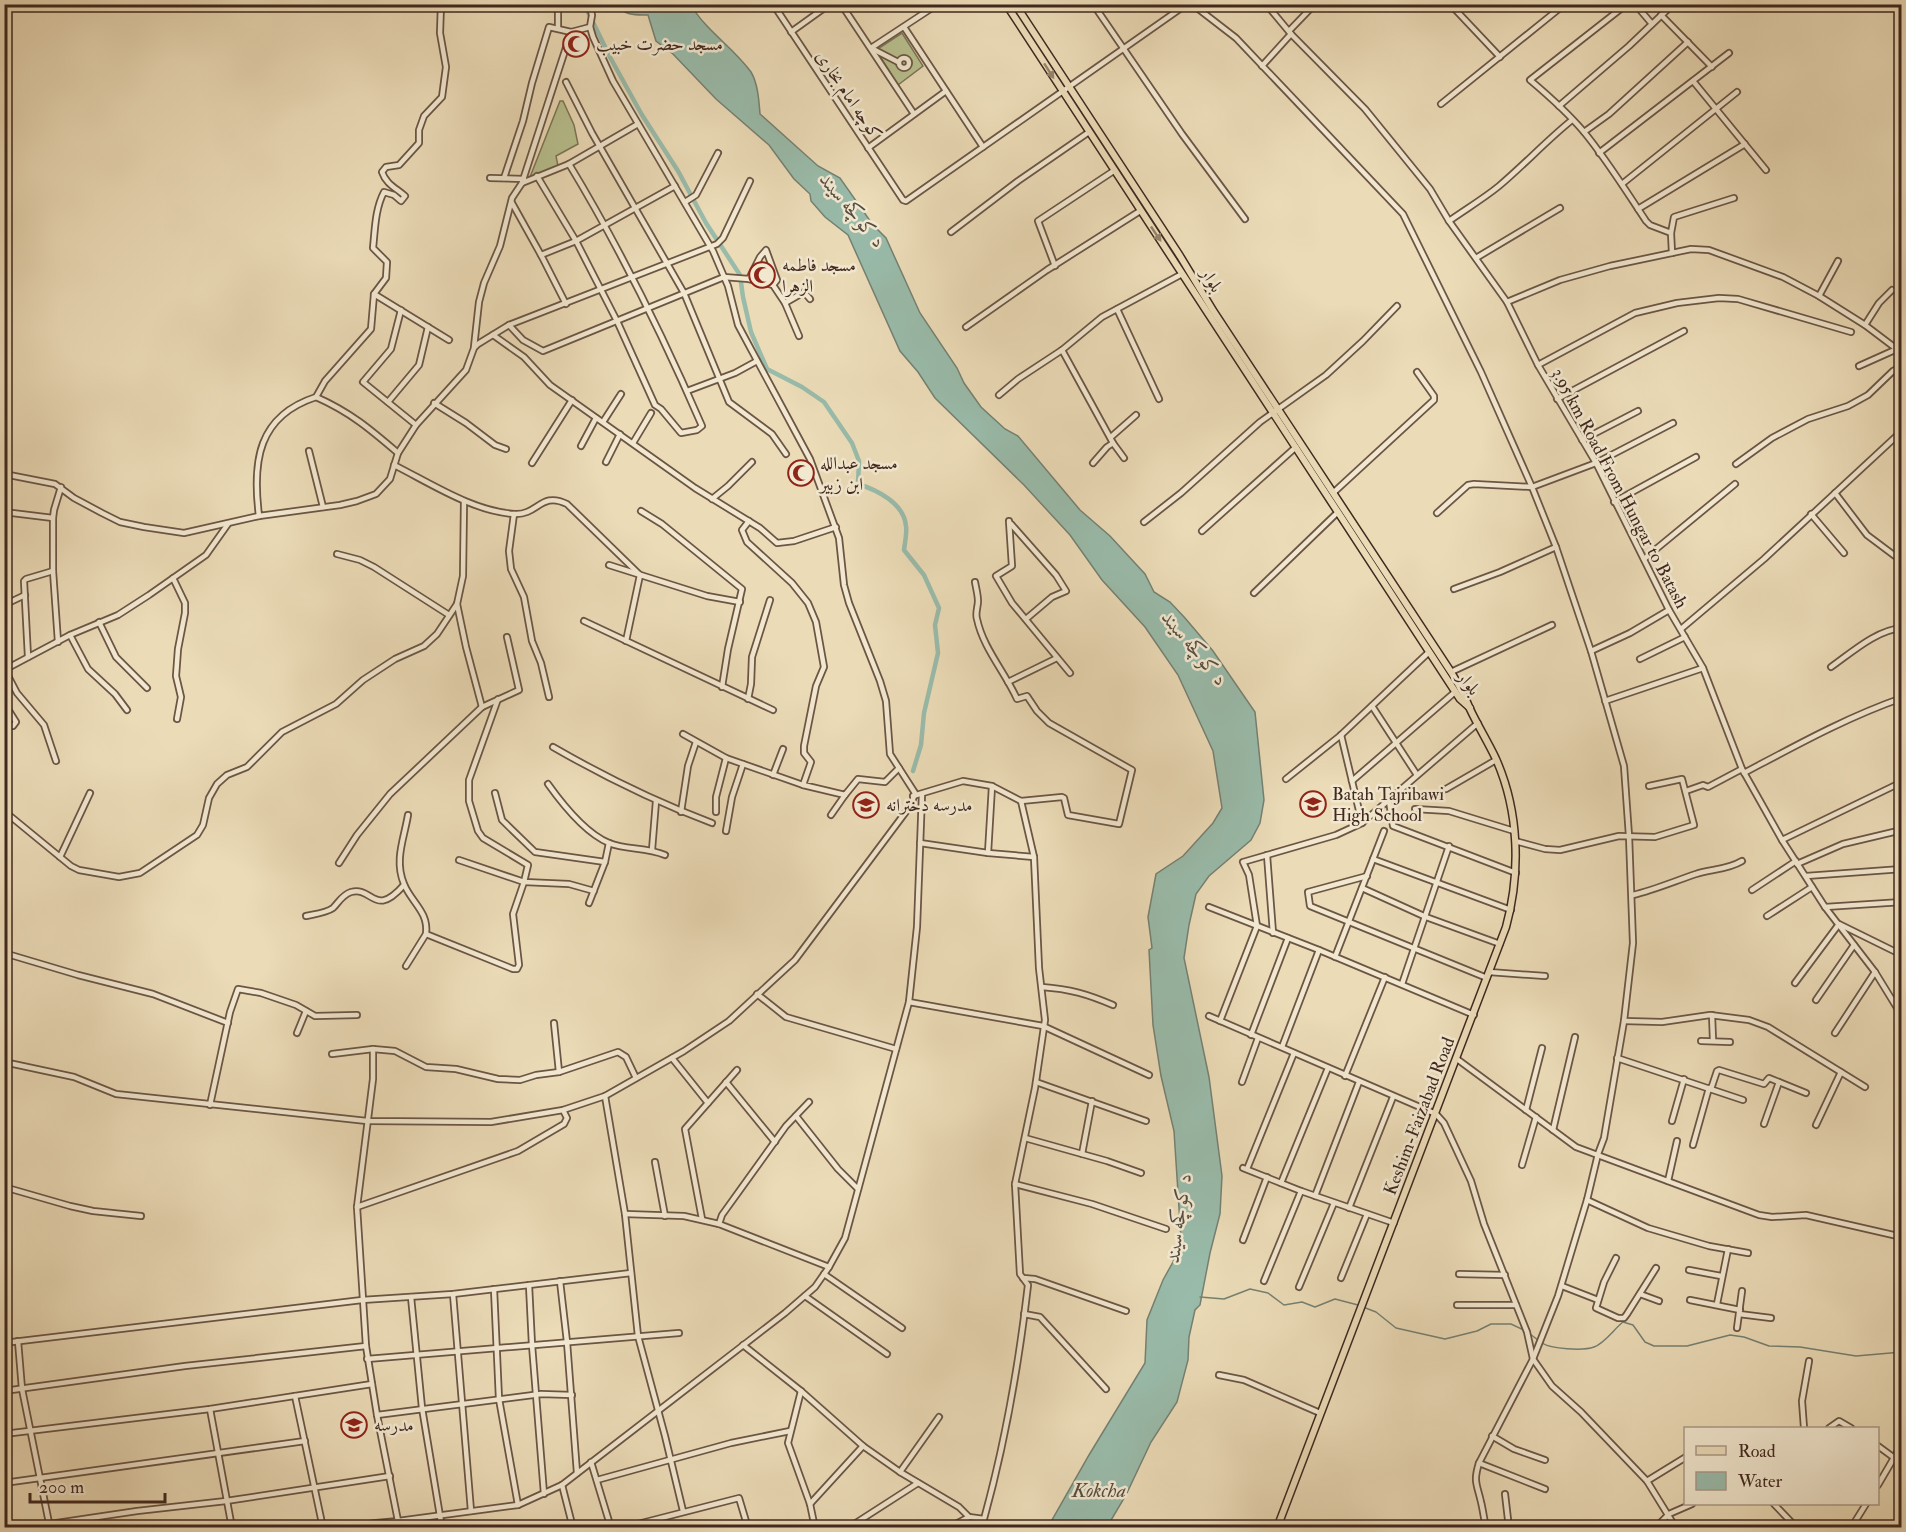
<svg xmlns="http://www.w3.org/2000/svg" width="1906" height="1532" font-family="'IM FELL Double Pica',Amiri,serif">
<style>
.green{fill:#b8c08e;stroke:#7c7456;stroke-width:1.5}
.water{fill:#9ba;stroke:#758072;stroke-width:1.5}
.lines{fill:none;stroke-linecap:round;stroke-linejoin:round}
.stream{stroke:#758072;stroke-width:1.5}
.canal{stroke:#9ba;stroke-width:4.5}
.minor-casing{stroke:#6b5545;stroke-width:8}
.major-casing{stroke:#40281f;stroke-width:9}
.minor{stroke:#f2e8d0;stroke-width:4.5}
.major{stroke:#ebdbb7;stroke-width:6}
.oneway{fill:#96826b}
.labels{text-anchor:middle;stroke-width:5;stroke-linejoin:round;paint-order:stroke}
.poi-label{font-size:18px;fill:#40281f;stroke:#f2e8d0;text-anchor:start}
.street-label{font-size:18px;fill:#40281f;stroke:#f2e8d0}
.water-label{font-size:20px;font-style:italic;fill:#564d42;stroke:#f2e8d0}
</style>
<rect width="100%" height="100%" fill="#ebdbb7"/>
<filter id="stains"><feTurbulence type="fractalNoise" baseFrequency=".00333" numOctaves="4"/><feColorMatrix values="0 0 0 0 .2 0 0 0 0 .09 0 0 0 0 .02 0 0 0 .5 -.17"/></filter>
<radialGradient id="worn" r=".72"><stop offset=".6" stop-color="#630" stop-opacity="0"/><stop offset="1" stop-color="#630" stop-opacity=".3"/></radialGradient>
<g class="green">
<path d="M902 33 923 66 898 85 876 50Z"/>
<path d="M560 101H563L574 125 578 144 556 156 558 166 530 177Z"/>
</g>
<path class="water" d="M617 5H691C706 31 733 47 751 72 758 84 759 101 760 114L818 166 840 178 873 225 886 238 920 313 957 368 964 383 981 407 1005 429 1018 436 1080 510 1110 536 1145 574 1154 592 1170 602 1185 618 1213 651 1255 712 1264 800 1260 823 1251 840 1209 876 1196 894 1189 925 1184 958 1209 1077 1222 1176 1220 1214 1210 1253 1200 1305 1195 1310 1189 1337 1188 1360 1177 1402 1151 1442 1126 1495 1107 1527H1048L1089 1455 1145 1363 1147 1320 1163 1280 1173 1262 1181 1239 1174 1131 1161 1076 1153 1025 1149 950 1152 948 1148 917 1156 874 1183 856 1213 823 1222 808 1213 751 1178 675 1145 627 1102 580 1070 535 1024 485 935 398 918 372 900 351 848 235 825 217 811 201 810 194 794 179 769 145 716 99 673 54 656 41 648 15C635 15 625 16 617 5Z"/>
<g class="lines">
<g class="stream">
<path d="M1200 1297 1224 1299 1250 1289 1268 1293 1284 1305 1302 1302 1315 1307 1335 1299 1358 1305"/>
<path d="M1363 1307 1376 1312 1396 1328 1445 1339 1477 1331 1491 1324H1511L1526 1331"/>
<path d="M1530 1334 1538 1340"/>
<path d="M1542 1343C1551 1349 1583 1351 1594 1347 1605 1343 1614 1329 1623 1322L1633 1325 1645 1342 1654 1346H1687L1730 1335 1744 1337 1769 1346 1800 1347 1856 1356 1902 1352"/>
</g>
<path class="canal" d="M584 4 611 59 642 115 678 171 706 223 740 275 743 297 751 332 767 369 802 387 824 402 852 443 859 461 858 484C877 490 904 503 906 526 907 533 905 542 904 550L924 575 939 608 935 625 938 653 924 713 921 745 913 771"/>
<g class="minor-casing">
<g id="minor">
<path d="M441 4 440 33 446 67 442 97 424 116 419 130V143L399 165 386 167 382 172C386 184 396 188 405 196L401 201 394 195 384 192C375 209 375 230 373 248L387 262 386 278 374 294 371 329 325 381 316 397C258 416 252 461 259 516L340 505 357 501 376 494 390 479 398 453 416 425 466 370 474 348 478 344 509 325 717 244 723 238 750 181"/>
<path d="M558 4V28"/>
<path d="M773 4 903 200 906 201 1187 4"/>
<path d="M841 4 914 114"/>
<path d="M1093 4 1182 134 1245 219"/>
<path d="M1192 4 1236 38 1403 214 1481 372 1532 487 1556 547 1591 651 1624 766 1629 836 1633 943 1624 1021 1604 1138 1598 1154 1587 1200 1558 1296 1533 1359 1479 1463C1473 1482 1477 1484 1481 1502 1483 1510 1484 1519 1486 1528"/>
<path d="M1266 4 1291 34 1365 109 1430 189 1449 221 1507 302 1538 365 1596 463 1669 610 1703 668 1742 769 1782 840 1825 907 1875 972 1902 1016"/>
<path d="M1450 4 1500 57"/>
<path d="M1627 4 1530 80C1549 96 1568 113 1584 132 1607 160 1626 191 1646 221L1650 225 1671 233"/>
<path d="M1635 4 1652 24"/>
<path d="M1661 15 1712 67"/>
<path d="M904 27 983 147"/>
<path d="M1289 31 1315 4"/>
<path d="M791 32 830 4"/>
<circle cx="904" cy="63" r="5"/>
<path d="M898 62 871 48 938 4"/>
<path d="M1262 66 1291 34"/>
<path d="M1693 81 1766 170"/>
<path d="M566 82 592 133 684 293 729 402 772 434 786 454"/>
<path d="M1441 104 1565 4"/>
<path d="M1559 106 1629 46 1668 9"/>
<path d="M1584 132 1609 114 1688 42"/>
<path d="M868 148 946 91"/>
<path d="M1599 153 1729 53"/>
<path d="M537 176 576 241 617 321 655 405 661 409 681 433 697 430 702 426C663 336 620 248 569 164"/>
<path d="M490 178 524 179"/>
<path d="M504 178 523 121 532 83 549 27 571 32 590 27"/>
<path d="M522 183 571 32"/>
<path d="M1622 184 1737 92"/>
<path d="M685 202 696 195 718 153"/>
<path d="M512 203 541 255"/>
<path d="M1638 209 1745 144"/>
<path d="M1449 221C1466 209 1483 199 1499 186 1524 165 1547 140 1572 120"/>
<path d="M951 232 1018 181 1089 132"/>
<path d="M1672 253 1671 233 1674 217 1734 198"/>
<path d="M1476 258 1560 208"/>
<path d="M1055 266 1038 221 1115 170"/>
<path d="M749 279 760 257 766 250 777 280 773 285"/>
<path d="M374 294 449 340"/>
<path d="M1819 296 1838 261"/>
<path d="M1507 302 1560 280 1610 266 1691 249 1709 250 1783 277 1819 296 1865 325 1902 353"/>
<path d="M785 303 804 292 810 299"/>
<path d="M566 304 541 255 576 241 675 186"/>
<path d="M1117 309 1159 399"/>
<path d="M401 310 391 349 363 382 416 425"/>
<path d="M509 325 523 340 543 351 724 277 749 279 773 285 785 303 799 336"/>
<path d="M1865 325 1879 303 1892 290"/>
<path d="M966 327 1047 270 1140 211"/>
<path d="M493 335 524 357 550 385 695 488 760 528 777 543 794 541 836 527"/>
<path d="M474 347 479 302 484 283 500 246 512 198 522 183 569 164 638 124"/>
<path d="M1062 350 1113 443 1124 458"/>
<path d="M1538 365 1635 313 1677 303 1719 298 1738 299 1851 332"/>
<path d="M1859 366 1897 349"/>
<path d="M687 391 735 373 757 361"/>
<path d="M999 395 1018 379 1062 350 1102 317 1182 274"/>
<path d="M316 397C350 412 370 429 398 453"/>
<path d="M1557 399 1684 331"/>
<path d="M388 402 419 365 428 327"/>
<path d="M434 403 466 423 495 445 506 449"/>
<path d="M603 422 621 394"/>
<path d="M1111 437 1136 415"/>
<path d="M1582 440 1638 411"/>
<path d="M633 443 651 413"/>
<path d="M581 446 596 418"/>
<path d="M309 451 323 507"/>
<path d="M606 462 620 434"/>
<path d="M532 463 572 400"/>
<path d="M1093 463 1107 447 1113 443"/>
<path d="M1736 464 1772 438 1808 419 1848 406 1868 395 1893 371 1902 366"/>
<path d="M394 465C430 483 474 512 515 514 538 515 541 491 567 504L640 575 626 641"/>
<path d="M4 474 55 484 74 498 102 513 120 522 144 527 184 533 259 516"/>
<path d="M1333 493 1434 400V396L1417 372"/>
<path d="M1835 493 1867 535 1895 556"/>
<path d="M712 499 728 486 752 462"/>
<path d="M1614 502 1696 457"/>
<path d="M641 511 662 524 742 589 728 649 722 687"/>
<path d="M4 512 53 518"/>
<path d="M1437 513 1468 485 1474 484 1532 487 1596 463 1673 423"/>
<path d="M514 514 509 551 511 569 524 597 532 641 541 663 549 697"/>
<path d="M1811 514 1844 553"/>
<path d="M749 521 742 530 747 542 792 583 808 603 816 622 824 667 816 686 804 746V753L811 762 803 785 845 795 858 779 885 782 899 768"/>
<path d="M1009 521 1012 566 996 576 1012 603 1070 673"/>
<path d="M1144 522 1181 493 1260 422 1326 375 1363 341 1397 306"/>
<path d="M1011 524 1056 575 1066 591 1052 597 1026 619"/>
<path d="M1202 531 1296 447"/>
<path d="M337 554 360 560 374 567 449 615"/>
<path d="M1644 559 1735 484"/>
<path d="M609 565 707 596 740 602"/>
<path d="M173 578 185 603V613L178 649 176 676 181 697 177 719"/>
<path d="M975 582C976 588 978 595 978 601 978 607 975 613 977 619 983 648 1005 672 1017 699L1027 696 1037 711 1049 723 1132 770 1119 824 1068 815 1064 798 1062 797 1021 801"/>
<path d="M1454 589 1500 572 1556 547"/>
<path d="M1254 593 1338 512"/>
<path d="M457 604 466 647 482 707"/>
<path d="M4 605 25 595"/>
<path d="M584 621 773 710"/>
<path d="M99 622 116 657 147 688"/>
<path d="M1681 629 1764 559 1902 431"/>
<path d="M70 635 88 669 115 694 127 710"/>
<path d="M58 642 53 571V518L54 510 61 487"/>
<path d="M1591 651 1630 633 1669 610"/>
<path d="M28 657 24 581 26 579 53 571"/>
<path d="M1640 659 1685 637"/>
<path d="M1831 667C1851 653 1876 630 1902 628"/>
<path d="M4 670 70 635 118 615 149 595 206 555 228 524"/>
<path d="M5 670 17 693 44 725 56 761"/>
<path d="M1451 672 1552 625"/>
<path d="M1008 682 1057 658"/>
<path d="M748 699 751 684 752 657 770 600"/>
<path d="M1605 701 1703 668"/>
<path d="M4 703 16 722 13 726 4 725"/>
<path d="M1372 706 1417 775"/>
<path d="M683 734 726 758 803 785"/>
<path d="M1341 735 1362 823"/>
<path d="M553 747C605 777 656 802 712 823"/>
<path d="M1744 773C1795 746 1847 717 1902 698"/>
<path d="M773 775 783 749"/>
<path d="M4 779 8 769V725"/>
<path d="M1286 779 1341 735 1429 652"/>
<path d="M1352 781 1455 692"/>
<path d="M548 784C563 805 585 833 609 843 626 850 646 847 665 855"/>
<path d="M1446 789 1496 760"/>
<path d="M1686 791 1703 785 1708 787 1742 769"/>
<path d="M495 793 502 820 535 852 605 862"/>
<path d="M1389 801 1393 826 1516 873"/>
<path d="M1415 809 1449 811 1514 831"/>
<path d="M4 811 71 866 79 870 119 877 140 873 197 835 203 825 209 798 217 784 227 775 247 767 282 732 336 704 363 680 395 659 424 646 437 634 457 604 463 576 464 501"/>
<path d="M681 812 688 766 696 742"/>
<path d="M716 812V797L726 758"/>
<path d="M831 815 845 795"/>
<path d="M726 831 732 797 743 764"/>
<path d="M1782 840 1902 782"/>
<path d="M1515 841 1545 849 1560 850 1619 836 1655 837 1694 825 1682 779 1649 786"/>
<path d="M920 843 988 853 1034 857"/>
<path d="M652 850 656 801"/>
<path d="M988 853 992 786"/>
<path d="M1267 855 1273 933"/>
<path d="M60 857 90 793"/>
<path d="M1373 859 1511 910"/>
<path d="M459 860 524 882 569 884 594 891"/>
<path d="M339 863 357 835 390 794 482 707 519 690 507 637"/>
<path d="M1797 864 1843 844 1902 830"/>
<path d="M1367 876 1308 892 1310 906 1487 978"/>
<path d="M1806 876 1902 869"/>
<path d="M1362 888 1426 917 1500 944"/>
<path d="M1752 890 1796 861"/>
<path d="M1633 895C1654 890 1675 881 1696 874 1711 869 1727 870 1742 861"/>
<path d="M589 903 605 862 609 843"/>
<path d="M1209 907 1319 950 1474 1015"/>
<path d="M1825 907 1902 902"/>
<path d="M306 916C315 914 326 913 333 908 339 902 342 895 351 892 373 886 374 919 404 885"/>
<path d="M1767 916 1812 887"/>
<path d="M426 934 513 969H517L519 965 513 914 524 882 528 865 483 838 478 831 469 801V780L498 699"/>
<path d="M4 953 78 975 153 994 228 1023"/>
<path d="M1335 957 1384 831"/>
<path d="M406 966 426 934C429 912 411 902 404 884 394 860 404 839 408 815"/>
<path d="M1489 972 1545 976"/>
<path d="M1795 983 1839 924 1902 955"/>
<path d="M1402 984 1449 846"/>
<path d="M1042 987C1070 989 1087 994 1113 1005"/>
<path d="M757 994 786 1017 896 1049"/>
<path d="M1816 1000 1854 945"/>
<path d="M909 1002 1043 1026 1149 1075"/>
<path d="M1712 1015 1713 1040"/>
<path d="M1209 1016 1436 1114 1444 1123 1471 1181 1484 1224 1527 1332 1533 1359 1552 1386 1581 1412 1647 1481 1676 1528"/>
<path d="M1220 1021 1257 926 1249 875 1243 862 1336 835 1362 823 1478 723"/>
<path d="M1624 1021 1662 1022 1710 1015 1749 1020 1768 1027 1865 1087"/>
<path d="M554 1023 559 1072"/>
<path d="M297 1033 306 1011"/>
<path d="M1835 1033 1875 972"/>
<path d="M1251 1035 1288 938"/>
<path d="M1701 1041 1730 1042"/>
<path d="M1282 1047 1319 950"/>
<path d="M373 1049V1079L357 1207 366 1346 377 1415 398 1521 376 1523 377 1528"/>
<path d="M332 1054 373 1049 395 1051 426 1067 456 1069 498 1079 520 1080 536 1075 559 1072 618 1052 626 1057 636 1078"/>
<path d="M672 1058 708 1103"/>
<path d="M1617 1058 1743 1100"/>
<path d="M1457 1059 1576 1147 1759 1215 1772 1217 1806 1215 1902 1237"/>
<path d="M4 1062 74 1077 116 1094 367 1121 491 1122 563 1110 605 1096 684 1051 729 1021 795 960 911 805 915 793 890 754 886 701 880 681 849 603 844 585 839 538 810 459 738 325 728 286 713 251 613 81 593 37 590 27 592 15 589 4"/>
<path d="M1345 1076 1385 977"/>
<path d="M726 1082 775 1142"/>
<path d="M1036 1082 1146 1121"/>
<path d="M1242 1082 1258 1038"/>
<path d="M1711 1089 1717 1071 1719 1070 1764 1084 1769 1078 1806 1093"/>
<path d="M605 1096 625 1214 638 1336 665 1436 683 1511"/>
<path d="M210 1105 230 1012 238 989 261 993 296 1005 315 1016 357 1015"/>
<path d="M1526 1110 1542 1048"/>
<path d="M796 1116 838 1169 858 1189"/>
<path d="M1672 1121 1684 1079"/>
<path d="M1764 1124 1779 1082"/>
<path d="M1816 1125 1841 1072"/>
<path d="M1553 1130 1575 1037"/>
<path d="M1025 1138 1107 1161 1141 1173"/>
<path d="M1693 1145 1709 1088"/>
<path d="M1082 1154 1092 1101"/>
<path d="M655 1162 665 1216"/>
<path d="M1522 1165 1536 1117"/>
<path d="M1243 1168 1301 1191 1394 1223"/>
<path d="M1247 1169 1294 1053"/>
<path d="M1668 1181 1677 1141"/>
<path d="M1281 1183 1328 1068"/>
<path d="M1015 1184 1092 1204 1166 1229"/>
<path d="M4 1187 70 1206 93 1211 141 1216"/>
<path d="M1315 1196 1359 1082"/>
<path d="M1587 1200 1648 1228 1709 1246 1748 1253"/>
<path d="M357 1207 518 1151 564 1124 567 1118 563 1110"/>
<path d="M1349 1208 1393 1097"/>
<path d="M625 1214 684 1216 719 1224 829 1267"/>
<path d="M702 1219 685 1129 737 1070"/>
<path d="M719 1224 722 1215 786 1126 809 1102"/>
<path d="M1243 1240 1267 1177"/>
<path d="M1616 1258 1604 1282 1596 1308 1618 1318H1624L1627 1314 1656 1268"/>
<path d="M1689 1270 1721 1276"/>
<path d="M824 1274 902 1328"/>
<path d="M1459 1274 1505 1275"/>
<path d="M1023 1278 1035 1279 1126 1311"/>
<path d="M1341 1278 1367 1214"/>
<path d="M560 1281 567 1342 577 1473"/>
<path d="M1264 1281 1301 1191"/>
<path d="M529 1285 532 1345 544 1494"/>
<path d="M1562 1286 1598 1300"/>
<path d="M1299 1287 1334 1203"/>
<path d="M494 1289 499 1399 518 1505"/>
<path d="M453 1294 471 1511"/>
<path d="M1640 1294 1659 1301"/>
<path d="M805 1296 887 1354"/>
<path d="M411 1297 422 1408 442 1528"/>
<path d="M1690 1300 1740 1310"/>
<path d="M1717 1304 1728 1249"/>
<path d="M1457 1305H1516"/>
<path d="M1024 1314 1040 1317 1106 1389"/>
<path d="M1739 1314 1771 1318"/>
<path d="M1737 1328 1742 1291"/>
<path d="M18 1341 22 1389 50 1528"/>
<path d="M4 1343 362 1300 453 1294 631 1273"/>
<path d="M743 1345 801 1391 863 1446 900 1472 959 1507 969 1517 984 1519C1005 1443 1019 1363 1028 1285L1020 1274 1015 1184 1035 1088 1045 1020 1039 968 1034 857 1021 801 992 786 963 781 913 796"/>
<path d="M367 1359 679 1333"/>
<path d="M1219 1375 1244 1380 1320 1413"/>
<path d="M4 1391 185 1366 366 1346"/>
<path d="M801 1391 788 1443 810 1504 815 1528"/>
<path d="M295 1396 323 1528"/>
<path d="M210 1409 232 1528"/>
<path d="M377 1415 541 1394 572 1395"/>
<path d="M1804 1428 1802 1401 1809 1361"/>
<path d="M1829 1428 1839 1421 1851 1428"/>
<path d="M4 1434 210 1409 372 1384"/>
<path d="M1492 1436 1514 1449 1545 1460"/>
<path d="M1878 1446 1893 1457"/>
<path d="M591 1462 611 1528"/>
<path d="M1479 1463 1545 1489"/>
<path d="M900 1472 939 1417"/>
<path d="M597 1480 731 1443 790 1431"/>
<path d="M1647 1481 1686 1457"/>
<path d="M4 1483 305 1441"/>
<path d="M562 1485 573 1528"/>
<path d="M1878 1485 1902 1444"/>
<path d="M1505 1494 1509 1528"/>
<path d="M810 1504 863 1446"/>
<path d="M1774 1504 1797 1528"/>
<path d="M398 1521 518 1505 562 1485 785 1313 815 1287 829 1267 845 1238 909 1002 917 927 922 794"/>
<path d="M23 1528 137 1511 226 1501 390 1476"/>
<path d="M344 1528 376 1523"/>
<path d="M622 1528 739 1498 748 1528"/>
<path d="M848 1528 918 1483"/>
<path d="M948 1528 969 1517"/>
<path d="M1655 1528 1669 1514 1692 1504"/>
<path d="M1851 1528 1866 1504"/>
</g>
</g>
<g class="major-casing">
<g id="major">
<path d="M1006 4 1460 699 1470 708"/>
<path d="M1015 4 1180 256 1214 312 1451 672C1459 685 1465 696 1470 709 1478 726 1488 742 1496 759 1519 811 1521 872 1506 927L1277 1528"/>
</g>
</g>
<use href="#minor" class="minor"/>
<use href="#major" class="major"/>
</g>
<defs><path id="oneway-solid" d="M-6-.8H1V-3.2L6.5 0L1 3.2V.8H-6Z" transform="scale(1.5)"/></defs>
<g class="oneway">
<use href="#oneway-solid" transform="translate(1049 71) rotate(57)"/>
<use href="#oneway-solid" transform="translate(1156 234) rotate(56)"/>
</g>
<defs>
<g id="mosque-ring" transform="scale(1.35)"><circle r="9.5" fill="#f2e8d0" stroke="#8f2418" stroke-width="1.5"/><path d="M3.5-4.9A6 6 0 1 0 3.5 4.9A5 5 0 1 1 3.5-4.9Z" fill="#8f2418"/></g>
<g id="school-ring" transform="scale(1.35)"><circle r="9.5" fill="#f2e8d0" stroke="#8f2418" stroke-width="1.5"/><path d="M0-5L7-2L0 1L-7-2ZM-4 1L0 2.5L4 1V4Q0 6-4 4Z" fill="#8f2418"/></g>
</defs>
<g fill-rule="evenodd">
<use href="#mosque-ring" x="576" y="44"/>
<use href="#mosque-ring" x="762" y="275"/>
<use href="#mosque-ring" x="801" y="473"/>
<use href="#school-ring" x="1313" y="804"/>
<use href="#school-ring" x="866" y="805"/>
<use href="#school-ring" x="354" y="1425"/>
</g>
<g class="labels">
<g class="poi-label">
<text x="596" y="50">مسجد حضرت خبیب</text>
<text x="782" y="271">مسجد فاطمه<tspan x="782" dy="21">الزهرا</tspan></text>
<text x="820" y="469">مسجد عبدالله<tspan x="820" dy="21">ابن زبیر</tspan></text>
<text x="1332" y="800">Batah Tajribawi<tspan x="1332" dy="21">High School</tspan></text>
<text x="886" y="811">مدرسه دخترانه</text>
<text x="374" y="1431">مدرسه</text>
</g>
<g class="street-label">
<text transform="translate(849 95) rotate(56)" y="6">کوچه امام بخاری</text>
<text transform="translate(1212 280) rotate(59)" y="6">بلوار</text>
<text transform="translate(1620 488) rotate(62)" y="6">3.95 km Road From Hungar to Batash</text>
<text transform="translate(1469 683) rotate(52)" y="6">بلوار</text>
<text transform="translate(1419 1116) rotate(-69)" y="6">Keshim-Faizabad Road</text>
</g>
<g class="water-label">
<text transform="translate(853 210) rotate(50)" y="7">د کوکچه سیند</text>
<text transform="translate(1195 648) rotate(50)" y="7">د کوکچه سیند</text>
<text transform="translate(1178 1218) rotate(-82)" y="7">د کوکچه سیند</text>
<text x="1099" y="1497">Kokcha</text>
</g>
</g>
<rect width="1906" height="1532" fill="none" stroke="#ebdbb7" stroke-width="24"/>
<rect x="6" y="6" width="1894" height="1520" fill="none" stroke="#40281f" stroke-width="3"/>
<rect x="12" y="12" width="1882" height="1508" fill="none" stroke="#40281f" stroke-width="1.5"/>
<rect x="1684" y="1427" width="195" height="78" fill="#f2e8d0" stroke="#ab9b89" stroke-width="1.5"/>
<rect x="1696" y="1446" width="30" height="9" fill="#ebdbb7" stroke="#ab9b89" stroke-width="1.5"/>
<text x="1738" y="1457" font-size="18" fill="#40281f">Road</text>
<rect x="1696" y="1472" width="30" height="18" fill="#99bbaa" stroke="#ab9b89" stroke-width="1.5"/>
<text x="1738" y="1487" font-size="18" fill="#40281f">Water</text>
<path d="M30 1493v9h135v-9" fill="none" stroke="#40281f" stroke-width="3"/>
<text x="39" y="1493" font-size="18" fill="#40281f" stroke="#f2e8d0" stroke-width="4.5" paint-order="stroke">200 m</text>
<rect width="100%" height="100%" filter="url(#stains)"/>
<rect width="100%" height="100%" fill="url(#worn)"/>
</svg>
